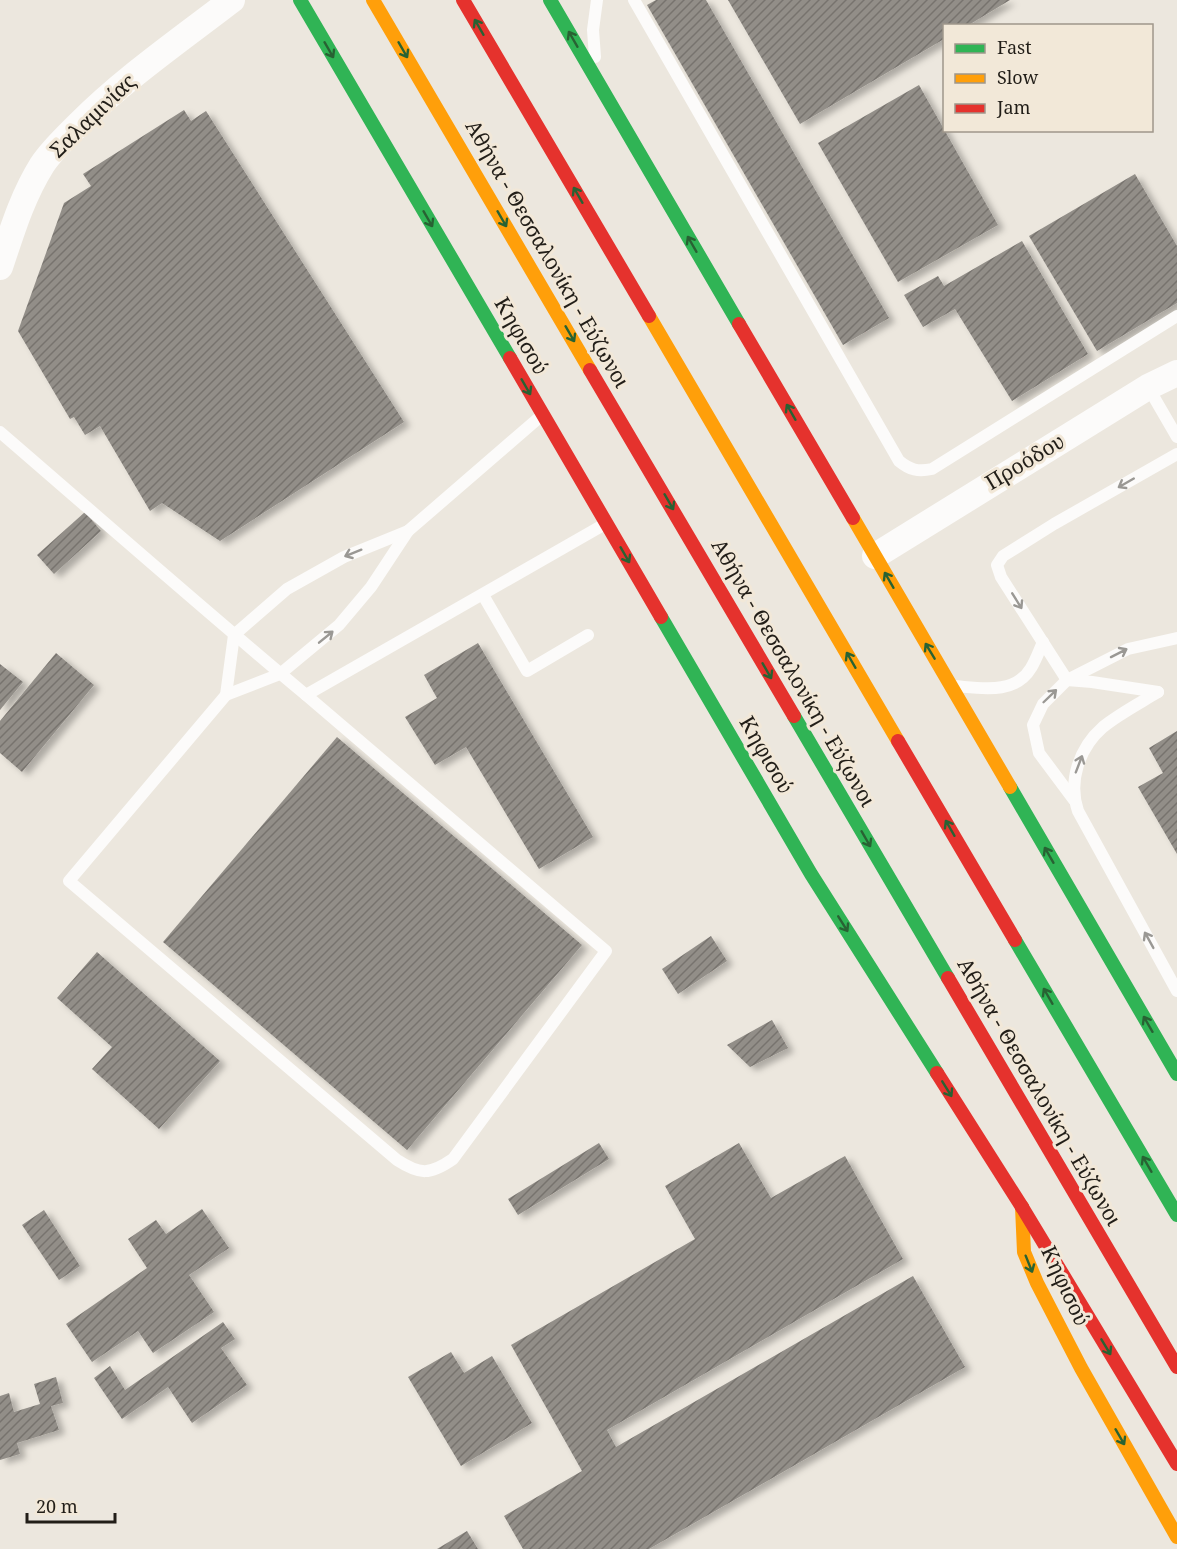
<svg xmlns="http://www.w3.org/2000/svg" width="1177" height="1549" font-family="'Noto Serif',serif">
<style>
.building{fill:url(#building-hatch);filter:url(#shadow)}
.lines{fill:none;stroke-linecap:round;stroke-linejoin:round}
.lane{stroke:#fcfbfa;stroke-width:12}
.street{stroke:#fcfbfa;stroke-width:26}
.fast{stroke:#30b455;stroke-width:14}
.slow{stroke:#ff9f0a;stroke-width:14}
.jam{stroke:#e5322d;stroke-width:14}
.oneway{stroke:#286233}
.oneway2{stroke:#9a9894}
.labels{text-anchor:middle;stroke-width:6;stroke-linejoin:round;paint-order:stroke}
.street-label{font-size:21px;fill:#221e18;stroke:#f2e8d8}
</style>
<defs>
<pattern id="building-hatch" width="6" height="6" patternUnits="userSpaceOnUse" patternTransform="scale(1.5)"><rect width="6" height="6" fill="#928e88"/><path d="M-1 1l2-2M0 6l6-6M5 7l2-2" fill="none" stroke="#77736e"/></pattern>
<filter id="shadow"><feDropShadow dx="6" dy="4" stdDeviation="3" flood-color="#0004"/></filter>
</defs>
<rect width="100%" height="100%" fill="#ece7de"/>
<g class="building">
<path d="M656 0H706L889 318 843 345 647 5Z"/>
<path d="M728 0H1010L967 26H944V39L800 124Z"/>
<path d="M919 85 998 225 898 282 818 143Z"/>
<path d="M184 110 191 121 206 111 404 422 220 541 162 503 150 511 100 426 85 435 74 417 70 419 18 331 64 203 91 186 83 174Z"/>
<path d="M1135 174 1177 246V303L1097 351 1029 236Z"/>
<path d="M1022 241 1088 354 1012 401 955 309 923 327 904 295 938 276 944 286Z"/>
<path d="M85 512 101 531 54 574 37 555Z"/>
<path d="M478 643 593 837 539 869 466 747 435 765 405 717 437 698 424 675Z"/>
<path d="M56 653 94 685 22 772 0 753V721Z"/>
<path d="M0 664 23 682 0 710Z"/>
<path d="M1177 731V854L1138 787 1163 773 1149 748Z"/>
<path d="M337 737 582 945 407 1150 163 942Z"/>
<path d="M711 936 727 961 678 994 662 969Z"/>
<path d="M97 952 220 1061 159 1129 92 1069 112 1047 57 998Z"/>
<path d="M772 1020 788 1048 750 1067 727 1045Z"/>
<path d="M599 1143 609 1159 518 1215 508 1199Z"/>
<path d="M739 1143 771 1198 845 1156 903 1259 607 1430 616 1447 913 1276 965 1367 649 1549H523L504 1516 582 1471 511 1345 695 1239 665 1186Z"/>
<path d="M202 1209 229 1248 189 1275 214 1312 153 1353 138 1331 92 1362 66 1324 147 1268 128 1239 156 1220 166 1234Z"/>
<path d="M44 1210 80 1266 59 1280 22 1225Z"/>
<path d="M223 1322 235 1339 221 1348 247 1385 192 1423 168 1387 122 1419 94 1378 110 1366 125 1390Z"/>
<path d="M451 1352 464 1373 492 1356 532 1423 461 1466 408 1377Z"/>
<path d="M56 1377 63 1403 51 1406 59 1430 17 1443 20 1454 0 1460V1396L9 1393 14 1412 40 1404 34 1384Z"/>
<path d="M467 1531 478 1549H437Z"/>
</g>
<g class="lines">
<g class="lane">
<path d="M634 0 899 461C910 470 918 472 932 469L1177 316"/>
<path d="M595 57 593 30 597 0"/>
<path d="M1148 387 1177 437"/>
<path d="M0 432C102 520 203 609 306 695L606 951 453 1159C430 1175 420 1175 397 1160L69 881 226 695 280 674 339 625 371 587 408 531 541 416"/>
<path d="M483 595 527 671 588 635"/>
<path d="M1067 680 1001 577 997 565 1003 556 1054 524 1177 454"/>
<path d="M1067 680 1092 682 1158 692"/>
<path d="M954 686C981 688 1015 695 1031 668 1036 660 1039 651 1043 642"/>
<path d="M1158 692C1140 703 1119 714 1103 727 1079 748 1068 781 1078 811L1177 991"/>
<path d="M226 695 234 635 287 589 344 557 408 531"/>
<path d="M306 695 605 524"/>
<path d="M1074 800 1039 753 1033 725 1043 704 1067 680 1128 649 1177 638"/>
</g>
<g class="street">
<path d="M0 267C12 231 22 197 42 165 52 150 66 137 79 124 125 78 180 40 232 0"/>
<path d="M875 556 1148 387 1177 373"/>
</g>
<g class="fast">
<path d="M300 0 510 358"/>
<path d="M550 0 739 324"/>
<path d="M661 617 811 874 937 1073"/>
<path d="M794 716 948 978"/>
<path d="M1010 787 1177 1074"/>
<path d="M1015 940 1177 1215"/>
</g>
<g class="slow">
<path d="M373 0 590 370"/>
<path d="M649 316 898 741"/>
<path d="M853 518 1010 787"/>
<path d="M1022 1207 1024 1252 1037 1283 1081 1368 1177 1537"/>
</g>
<g class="jam">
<path d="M463 0 649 316"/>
<path d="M739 324 853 518"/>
<path d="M510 358 661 617"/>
<path d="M590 370 794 716"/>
<path d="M898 741 1015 940"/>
<path d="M948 978 1177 1367"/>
<path d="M937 1073 1022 1207"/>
<path d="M1022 1207 1177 1464"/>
</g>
</g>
<defs><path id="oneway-shaft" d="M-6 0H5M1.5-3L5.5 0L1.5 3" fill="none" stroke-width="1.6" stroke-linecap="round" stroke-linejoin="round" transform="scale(1.5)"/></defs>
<g class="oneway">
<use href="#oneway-shaft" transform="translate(479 27) rotate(-120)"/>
<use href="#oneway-shaft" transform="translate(573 39) rotate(-120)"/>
<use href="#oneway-shaft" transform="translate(329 50) rotate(60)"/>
<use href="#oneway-shaft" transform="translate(403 50) rotate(60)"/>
<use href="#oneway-shaft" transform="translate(578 195) rotate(-120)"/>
<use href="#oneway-shaft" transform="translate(428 219) rotate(60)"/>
<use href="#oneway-shaft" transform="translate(502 219) rotate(60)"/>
<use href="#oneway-shaft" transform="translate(692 244) rotate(-120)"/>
<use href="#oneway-shaft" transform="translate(570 334) rotate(60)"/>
<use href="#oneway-shaft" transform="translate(526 387) rotate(60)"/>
<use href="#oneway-shaft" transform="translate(791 412) rotate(-120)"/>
<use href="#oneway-shaft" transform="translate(669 502) rotate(60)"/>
<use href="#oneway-shaft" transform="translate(625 555) rotate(60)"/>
<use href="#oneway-shaft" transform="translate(889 580) rotate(-120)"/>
<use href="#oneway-shaft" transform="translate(930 651) rotate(-121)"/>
<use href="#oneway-shaft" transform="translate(851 660) rotate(-120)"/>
<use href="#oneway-shaft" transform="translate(767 671) rotate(60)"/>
<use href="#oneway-shaft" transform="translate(950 828) rotate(-120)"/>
<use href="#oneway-shaft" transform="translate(866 839) rotate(60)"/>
<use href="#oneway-shaft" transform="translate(1049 855) rotate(-120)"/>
<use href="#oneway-shaft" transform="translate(843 924) rotate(58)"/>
<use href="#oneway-shaft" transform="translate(1048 996) rotate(-120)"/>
<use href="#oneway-shaft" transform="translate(1148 1024) rotate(-120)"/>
<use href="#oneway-shaft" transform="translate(947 1089) rotate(58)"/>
<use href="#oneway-shaft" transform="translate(1147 1164) rotate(-120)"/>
<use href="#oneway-shaft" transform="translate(1029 1264) rotate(68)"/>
<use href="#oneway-shaft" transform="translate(1106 1347) rotate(59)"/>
<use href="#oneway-shaft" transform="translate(1120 1437) rotate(60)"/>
</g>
<g class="oneway2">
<use href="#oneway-shaft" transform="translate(1126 483) rotate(150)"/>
<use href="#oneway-shaft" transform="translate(353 553) rotate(158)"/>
<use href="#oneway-shaft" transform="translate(1017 601) rotate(58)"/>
<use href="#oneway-shaft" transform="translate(326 637) rotate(-39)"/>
<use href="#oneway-shaft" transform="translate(1119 653) rotate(-27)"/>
<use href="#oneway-shaft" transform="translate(1050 696) rotate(-44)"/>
<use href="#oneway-shaft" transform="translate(1079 764) rotate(-69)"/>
<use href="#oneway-shaft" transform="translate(1149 940) rotate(-119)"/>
</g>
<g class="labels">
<g class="street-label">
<text transform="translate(93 116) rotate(-44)" y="7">Σαλαμινίας</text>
<text transform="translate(547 254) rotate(60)" y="7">Αθήνα - Θεσσαλονίκη - Εύζωνοι</text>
<text transform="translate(521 336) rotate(60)" y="7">Κηφισού</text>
<text transform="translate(1025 462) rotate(-31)" y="7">Προόδου</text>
<text transform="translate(793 673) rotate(60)" y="7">Αθήνα - Θεσσαλονίκη - Εύζωνοι</text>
<text transform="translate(766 755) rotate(60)" y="7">Κηφισού</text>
<text transform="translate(1039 1092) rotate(60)" y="7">Αθήνα - Θεσσαλονίκη - Εύζωνοι</text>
<text transform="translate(1065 1286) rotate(65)" y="7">Κηφισού</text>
</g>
</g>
<rect x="943" y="24" width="210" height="108" fill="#f2e8d8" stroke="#9f978b" stroke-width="1.5"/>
<rect x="955" y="44" width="30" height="9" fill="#30b455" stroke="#9f978b" stroke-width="1.5"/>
<text x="997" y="54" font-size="18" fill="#221e18">Fast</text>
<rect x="955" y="74" width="30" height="9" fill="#ff9f0a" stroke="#9f978b" stroke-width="1.5"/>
<text x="997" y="84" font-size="18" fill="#221e18">Slow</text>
<rect x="955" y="104" width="30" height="9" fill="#e5322d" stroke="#9f978b" stroke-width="1.5"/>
<text x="997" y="114" font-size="18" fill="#221e18">Jam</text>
<path d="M27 1513v9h88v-9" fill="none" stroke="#221e18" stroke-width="3"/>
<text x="36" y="1513" font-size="18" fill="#221e18" stroke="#f2e8d8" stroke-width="4.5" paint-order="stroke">20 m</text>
</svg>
